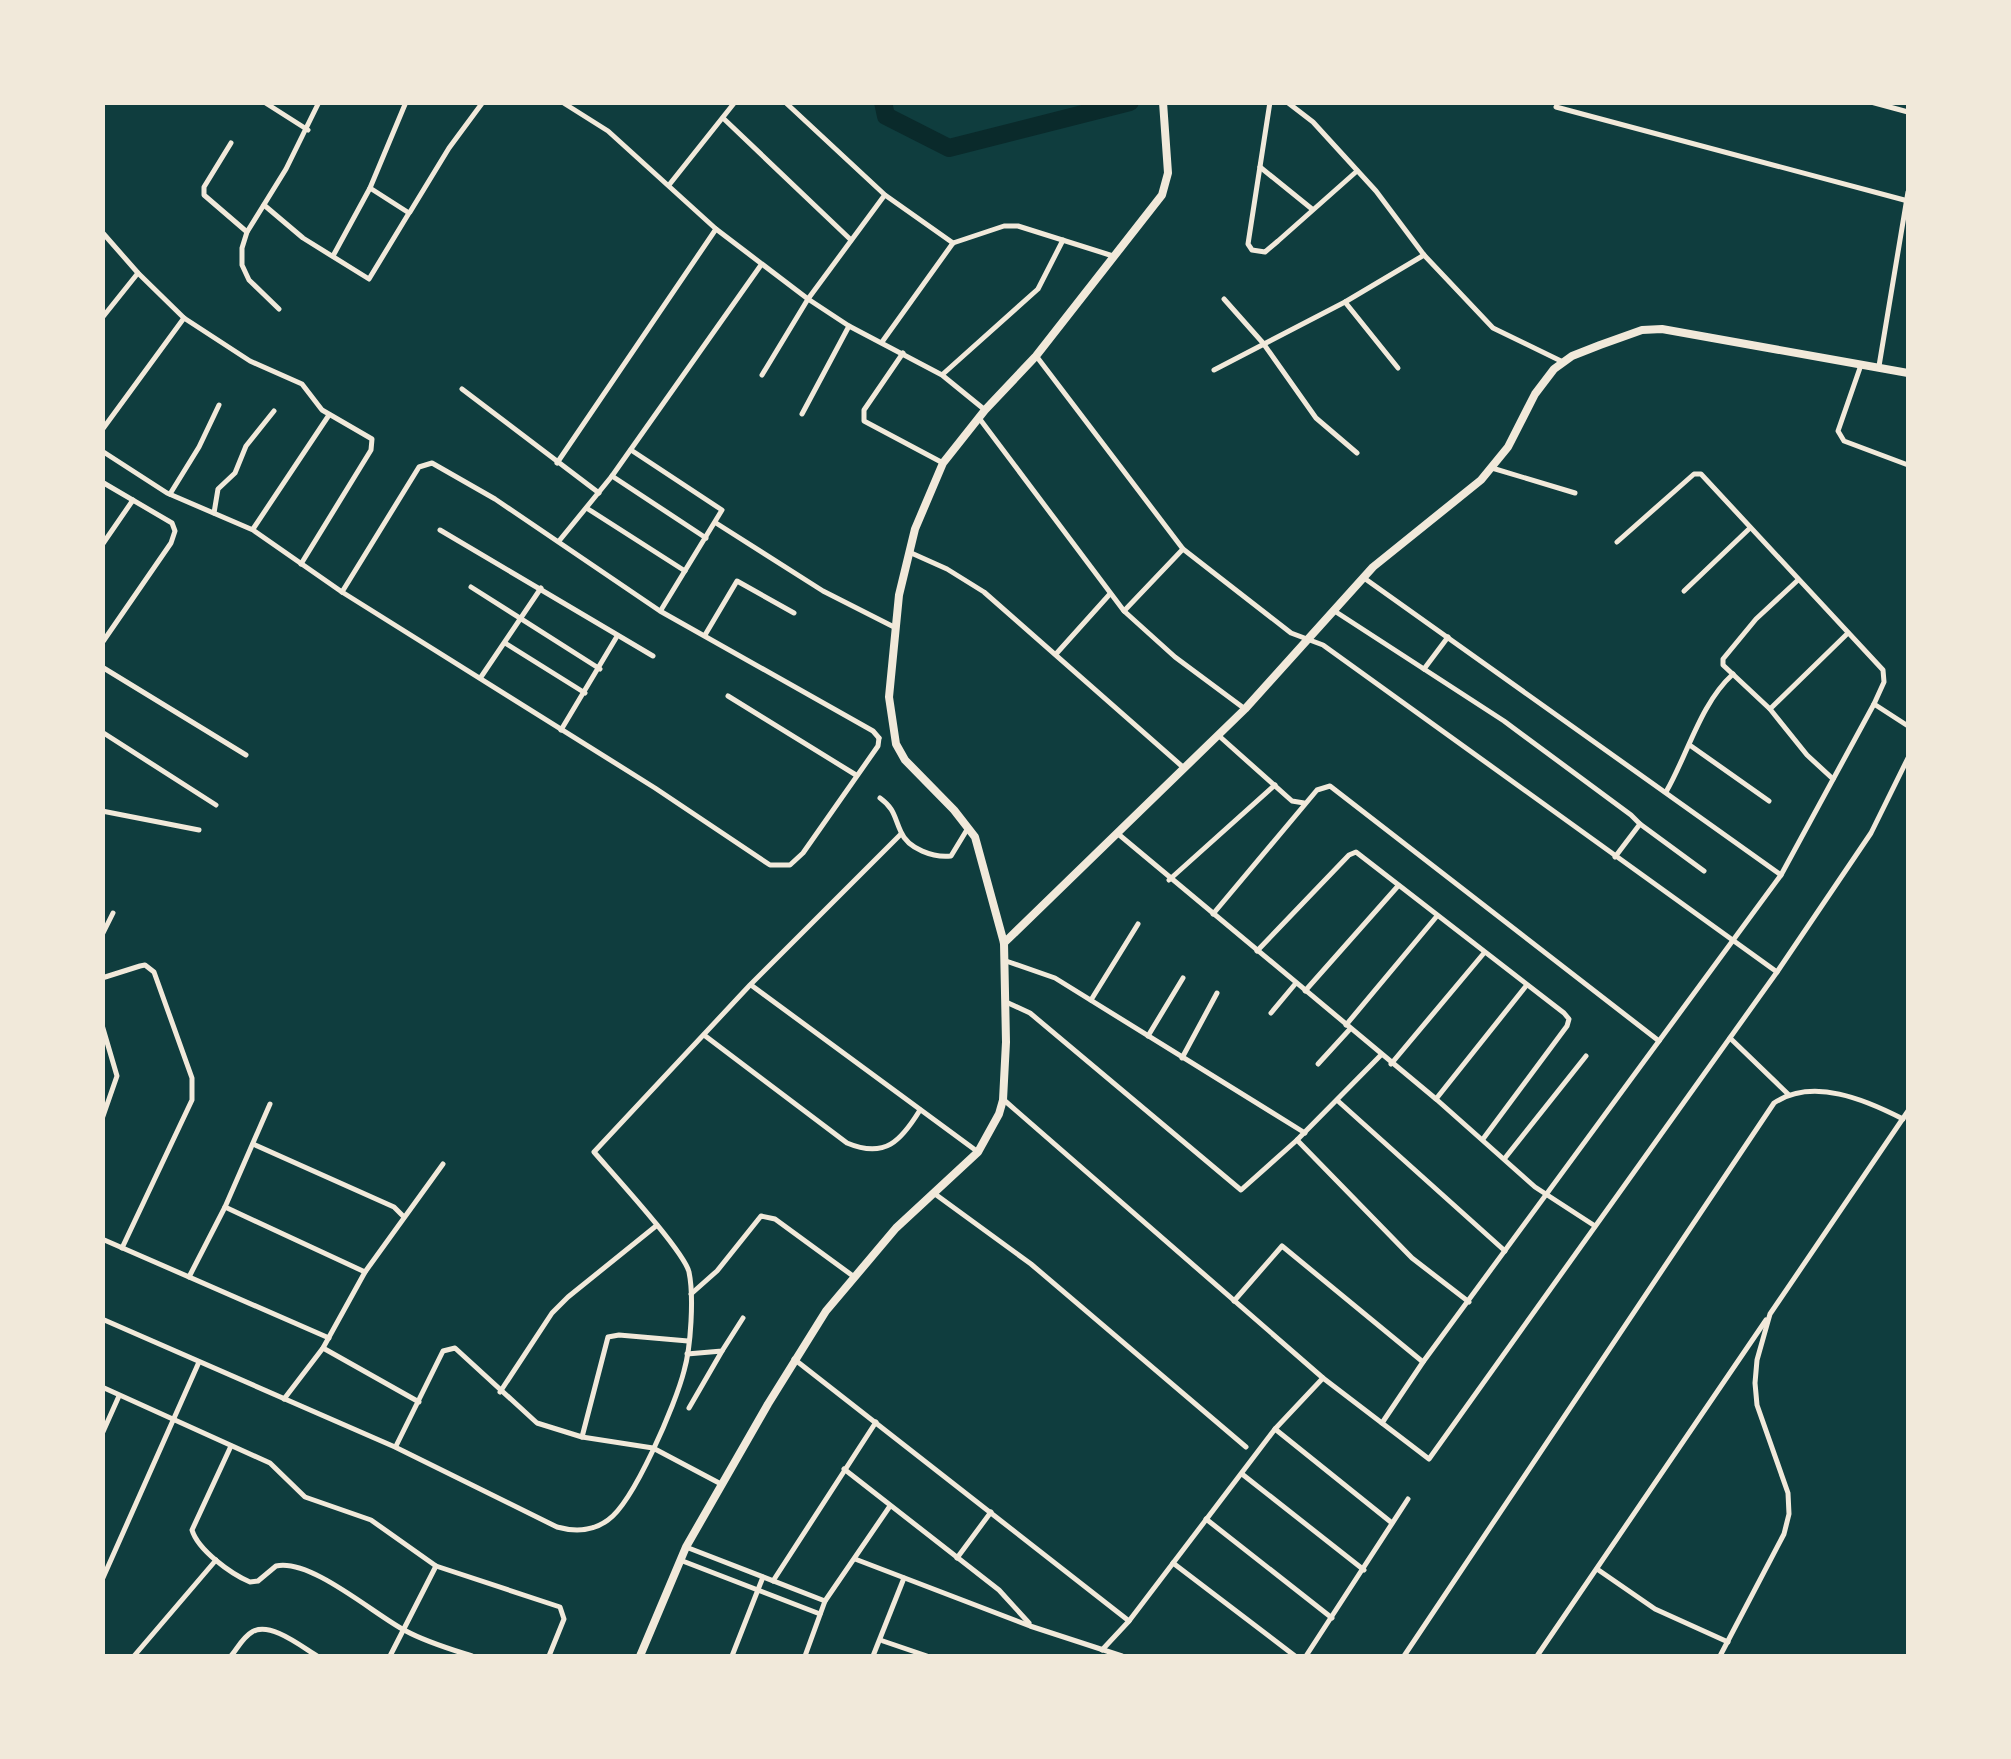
<svg xmlns="http://www.w3.org/2000/svg" width="2011" height="1759" font-family="Inter,sans-serif">
<style>
.lines{fill:none;stroke-linecap:round;stroke-linejoin:round}
.river{stroke:#0a2a2b;stroke-width:18}
.minor{stroke:#f1e9da;stroke-width:5}
.tertiary{stroke:#f1e9da;stroke-width:8}
</style>
<rect width="100%" height="100%" fill="#0f3d3e"/>
<g class="lines">
<path class="river" d="M883 102 886 116 949 148 1130 102"/>
<g class="minor">
<path d="M264 102 308 130"/>
<path d="M562 102 608 131 716 229 808 299 849 326 942 375 985 410"/>
<path d="M785 102 885 195 953 243"/>
<path d="M1270 102 1248 244 1252 250 1265 252 1278 241 1357 171"/>
<path d="M1287 102 1313 122 1376 191 1424 255 1493 328 1563 362"/>
<path d="M1871 102 1908 112"/>
<path d="M1556 107 1908 201"/>
<path d="M723 118 851 240"/>
<path d="M231 143 204 187V195L247 232"/>
<path d="M1260 167 1312 209"/>
<path d="M669 185 735 102"/>
<path d="M264 205 303 238 369 279 409 213 370 188"/>
<path d="M410 212 449 148 483 102"/>
<path d="M102 232 138 273 184 318 250 361 302 384 322 410 372 439 371 450 301 564"/>
<path d="M333 256 370 188 406 102"/>
<path d="M1224 299 1263 343 1316 418 1357 453"/>
<path d="M1345 302 1398 368"/>
<path d="M279 309 249 280 242 265V248L247 232 286 169 319 102"/>
<path d="M102 318 138 273"/>
<path d="M882 342 953 243 1004 226H1018L1113 256"/>
<path d="M903 353 864 410V421L943 463"/>
<path d="M1037 357 1183 549 1291 633 1323 645 1777 972"/>
<path d="M1861 365 1838 431 1844 441 1908 465"/>
<path d="M1879 366 1908 192"/>
<path d="M1214 370 1345 302 1424 255"/>
<path d="M943 374 1038 289 1063 240"/>
<path d="M762 375 808 299 884 196"/>
<path d="M462 389 599 493"/>
<path d="M802 414 849 326"/>
<path d="M979 418 1124 611 1175 657 1245 709"/>
<path d="M102 430 184 318"/>
<path d="M631 450 722 510 661 610"/>
<path d="M102 451 167 493 253 530 342 592 655 788 770 865H790L803 853 878 746 879 738"/>
<path d="M557 463 716 229"/>
<path d="M1492 468 1575 493"/>
<path d="M612 476 706 538"/>
<path d="M102 482 172 523 175 531 171 543 102 643"/>
<path d="M170 494 199 447 219 405"/>
<path d="M588 509 685 571"/>
<path d="M214 513 218 489 235 473 246 446 274 411"/>
<path d="M716 523 823 591 894 627"/>
<path d="M253 529 329 415"/>
<path d="M440 530 653 656"/>
<path d="M559 541 612 476 761 265"/>
<path d="M1617 542 1694 474H1701L1883 670 1884 682 1874 704"/>
<path d="M102 545 133 500"/>
<path d="M909 552 947 569 984 592 1184 768"/>
<path d="M1364 578 1781 875"/>
<path d="M471 587 600 669"/>
<path d="M1684 591 1750 528"/>
<path d="M342 592 419 467 432 463 495 499 660 611 873 731 879 738"/>
<path d="M1333 610 1504 721 1631 815 1640 824 1615 857"/>
<path d="M1124 611 1183 549"/>
<path d="M705 635 737 581 794 613"/>
<path d="M505 643 585 693"/>
<path d="M1056 654 1109 595"/>
<path d="M102 667 246 755"/>
<path d="M1424 669 1448 637"/>
<path d="M481 677 541 588"/>
<path d="M728 696 856 775"/>
<path d="M1770 709 1723 665V659L1756 619 1798 580"/>
<path d="M561 730 616 638"/>
<path d="M102 732 216 805"/>
<path d="M1218 735 1292 801 1304 803"/>
<path d="M1691 746 1769 801"/>
<path d="M1833 779 1807 755 1770 709 1848 633"/>
<path d="M1666 792C1688 754 1700 704 1733 674"/>
<path d="M880 798C895 809 894 817 901 832 908 849 934 858 951 856L968 828"/>
<path d="M102 811 199 830"/>
<path d="M1640 824 1704 871"/>
<path d="M1117 833 1436 1099 1535 1187 1595 1226"/>
<path d="M1169 880 1275 785"/>
<path d="M1213 914 1317 790 1330 786 1659 1041"/>
<path d="M102 935 113 913"/>
<path d="M1257 951 1349 855 1356 852 1564 1013 1569 1019 1567 1026 1483 1139"/>
<path d="M1006 961 1055 978 1305 1133"/>
<path d="M102 978 140 966 145 965 154 972 192 1078V1100L122 1248"/>
<path d="M751 985 978 1152"/>
<path d="M1305 991 1398 886"/>
<path d="M1091 1000 1138 924"/>
<path d="M1006 1002 1030 1013 1241 1190 1297 1140 1380 1056"/>
<path d="M1271 1013 1296 983"/>
<path d="M102 1025 117 1076 102 1119"/>
<path d="M1346 1025 1437 916"/>
<path d="M704 1035 847 1143C885 1159 901 1141 920 1110"/>
<path d="M1148 1036 1183 978"/>
<path d="M1730 1038 1789 1095"/>
<path d="M1182 1058 1217 993"/>
<path d="M1318 1064 1350 1029"/>
<path d="M1391 1064 1484 953"/>
<path d="M1436 1099 1526 986"/>
<path d="M1004 1100 1323 1378 1429 1459 1777 972 1871 833 1908 758"/>
<path d="M1338 1101 1505 1251"/>
<path d="M1297 1140 1412 1258 1469 1302"/>
<path d="M253 1144 394 1207 403 1216"/>
<path d="M1505 1158 1586 1056"/>
<path d="M935 1194 1031 1264 1246 1447"/>
<path d="M225 1207 365 1272"/>
<path d="M102 1239 329 1338"/>
<path d="M189 1277 225 1207 270 1104"/>
<path d="M691 1294 717 1271 761 1216 775 1219 853 1276"/>
<path d="M1234 1301 1282 1246 1423 1362"/>
<path d="M102 1319 395 1447 557 1527C575 1532 593 1531 608 1520 634 1502 676 1403 684 1371 691 1347 694 1296 689 1272 684 1251 612 1173 594 1152L750 985 901 834"/>
<path d="M323 1348 419 1402"/>
<path d="M687 1354 722 1351 743 1318"/>
<path d="M794 1359 1129 1621"/>
<path d="M102 1387 270 1463 305 1497 371 1520 436 1566 560 1607 564 1619 549 1656"/>
<path d="M500 1392 552 1313 568 1297 656 1226"/>
<path d="M284 1399 323 1348 365 1272 443 1164"/>
<path d="M689 1408 722 1351"/>
<path d="M1382 1423 1423 1362 1781 875 1874 704 1908 726"/>
<path d="M1275 1429 1392 1523"/>
<path d="M102 1434 119 1396"/>
<path d="M582 1437 608 1337 619 1335 688 1341"/>
<path d="M231 1446 192 1530C198 1550 231 1574 250 1582L258 1581 276 1566C311 1558 376 1616 406 1631 426 1642 450 1649 472 1656"/>
<path d="M396 1446 443 1351 455 1348 537 1423 582 1437 653 1448 721 1484"/>
<path d="M844 1469 999 1590 1029 1623"/>
<path d="M1242 1474 1364 1570"/>
<path d="M1206 1519 1332 1618"/>
<path d="M686 1547 825 1601"/>
<path d="M957 1558 991 1512"/>
<path d="M855 1559 1030 1626 1122 1656"/>
<path d="M680 1560 820 1614"/>
<path d="M1173 1563 1295 1656"/>
<path d="M1597 1569 1655 1609 1728 1642"/>
<path d="M102 1580 199 1362"/>
<path d="M773 1581 876 1422"/>
<path d="M880 1640 927 1656"/>
<path d="M1102 1650 1129 1621 1275 1429 1323 1378"/>
<path d="M134 1656 216 1560"/>
<path d="M231 1656C237 1649 243 1637 252 1632 270 1621 302 1647 317 1656"/>
<path d="M390 1656 436 1566"/>
<path d="M732 1656 763 1577"/>
<path d="M805 1656 825 1601 890 1506"/>
<path d="M873 1656 904 1578"/>
<path d="M1306 1656 1408 1499"/>
<path d="M1404 1656 1774 1103C1813 1077 1866 1100 1903 1119"/>
<path d="M1537 1656 1766 1320"/>
<path d="M1720 1656 1784 1534 1789 1514 1788 1493 1757 1405 1755 1383 1757 1360 1770 1314 1908 1111"/>
</g>
<g class="tertiary">
<path d="M1004 943 1245 709 1373 567 1481 480 1508 447 1535 394 1554 369 1572 356 1600 345 1642 330 1662 329 1908 373"/>
<path d="M640 1656 686 1547 768 1404 826 1311 896 1228 978 1152 999 1114 1003 1100 1006 1042 1004 943 975 837 954 810 905 760 896 744 889 697 899 595 915 529 943 463 985 410 1036 356 1162 195 1168 173 1163 102"/>
</g>
</g>
<rect width="2011" height="1759" fill="none" stroke="#f1e9da" stroke-width="210"/>
</svg>
